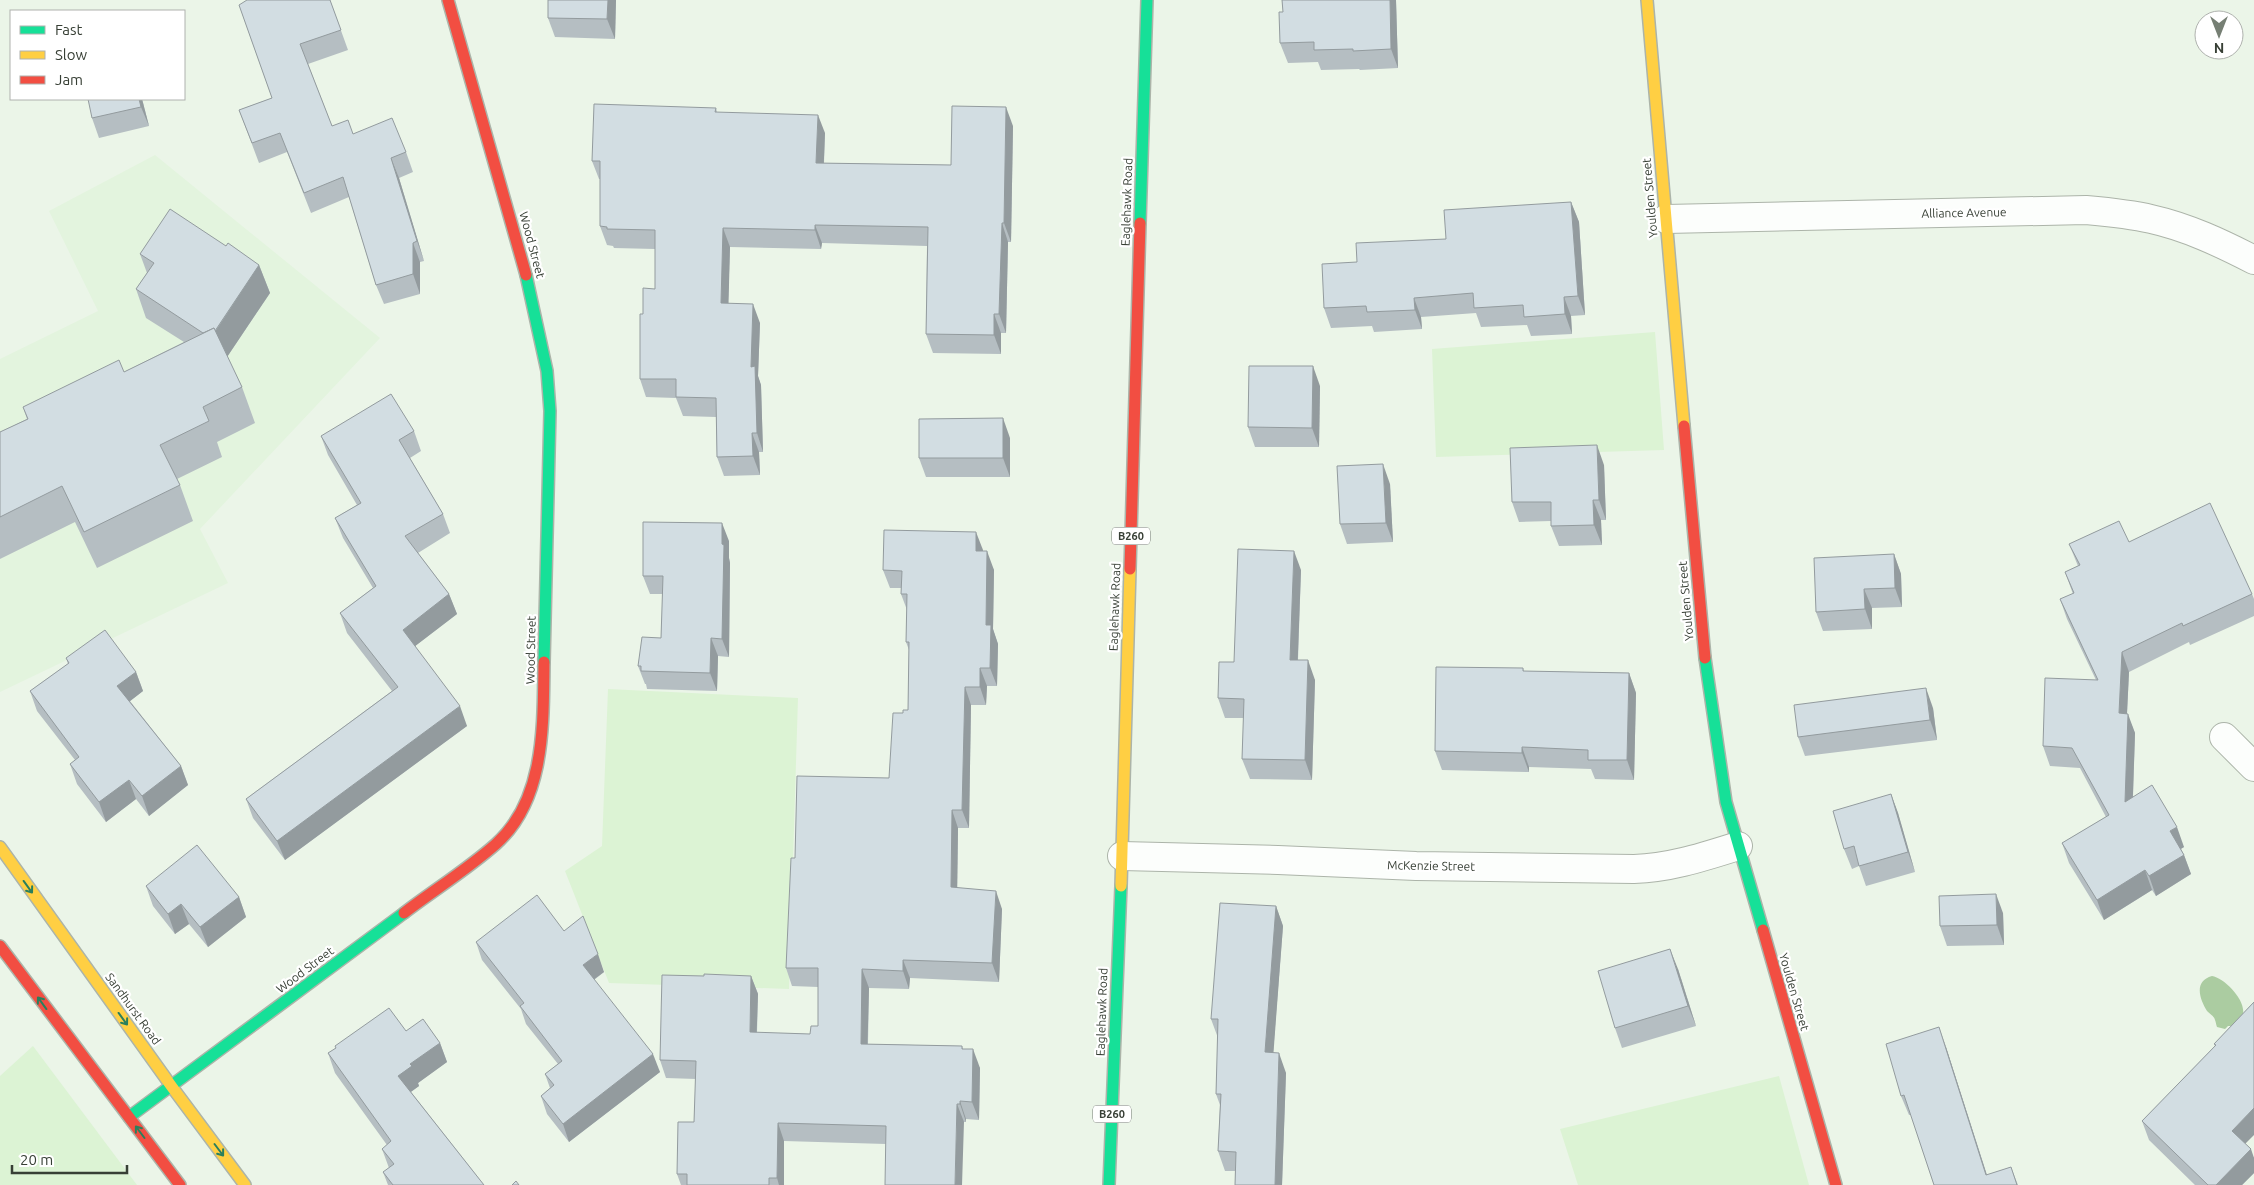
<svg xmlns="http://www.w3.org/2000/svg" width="2254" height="1185" font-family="Ubuntu,sans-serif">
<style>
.built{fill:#e3f4de}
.green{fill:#dcf3d4}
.water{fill:#abcca1}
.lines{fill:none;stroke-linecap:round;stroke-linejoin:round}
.street-casing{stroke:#acb4a9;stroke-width:30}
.fast-casing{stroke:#acb4a9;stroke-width:14}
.slow-casing{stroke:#acb4a9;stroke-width:14}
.jam-casing{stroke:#acb4a9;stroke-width:14}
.street{stroke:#fcfefc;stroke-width:28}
.fast{stroke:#16e098;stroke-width:11}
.slow{stroke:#ffcf43;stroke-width:11}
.jam{stroke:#f24e42;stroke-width:11}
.wall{fill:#b5bec2}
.shaded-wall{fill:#939b9e}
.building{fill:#d2dde2;stroke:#939b9e}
.oneway{stroke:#2a7f5d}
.labels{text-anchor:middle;stroke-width:4.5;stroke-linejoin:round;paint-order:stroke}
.shield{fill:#fff;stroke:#737972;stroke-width:1}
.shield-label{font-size:11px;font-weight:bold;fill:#373f35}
.street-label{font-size:12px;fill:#373f35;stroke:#fff}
</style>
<rect width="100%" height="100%" fill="#ebf5e8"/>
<path class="built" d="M155 155 380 338 200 529 228 583 0 692V359L98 311 49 211Z"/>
<g class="green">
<path d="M1655 332 1664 450 1436 457 1432 349Z"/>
<path d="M608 689 798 698 789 989 609 983 565 871 602 846Z"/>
<path d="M33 1046 137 1185H0V1076Z"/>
<path d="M1779 1076 1809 1185H1578L1560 1129Z"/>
</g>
<path class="water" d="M2212 976C2225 978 2249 1003 2242 1017 2241 1020 2237 1023 2234 1026H2228L2225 1029 2217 1027C2216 1025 2216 1022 2215 1020 2214 1016 2210 1014 2207 1011 2199 998 2194 981 2212 976Z"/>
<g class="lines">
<g class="street-casing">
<g id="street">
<path d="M1666 219 2086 210C2108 212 2130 214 2151 219 2187 227 2221 243 2254 260"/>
<path d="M2224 737 2254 767"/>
<path d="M1122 856 1278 860 1416 866 1634 869C1670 868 1703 857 1738 846"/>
</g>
</g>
<g class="fast-casing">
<g id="fast">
<path d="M1140 223 1147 0"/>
<path d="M526 275 547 371 550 411 544 662"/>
<path d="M1705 658 1726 802 1763 930"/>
<path d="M129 1117 404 913"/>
<path d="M1109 1185 1121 886"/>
</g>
</g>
<g class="slow-casing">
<g id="slow">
<path d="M1647 0 1684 426"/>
<path d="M0 847 172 1087 245 1185"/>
<path d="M1121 886 1130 569"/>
</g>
</g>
<g class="jam-casing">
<g id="jam">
<path d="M448 0 526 275"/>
<path d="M1684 426 1705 658"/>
<path d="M1130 569 1140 223"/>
<path d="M404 913C434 890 468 869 496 844 546 799 543 724 544 662"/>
<path d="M1763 930 1836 1185"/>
<path d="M0 946 180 1185"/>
</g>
</g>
<use href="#street" class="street"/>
<use href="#fast" class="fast"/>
<use href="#slow" class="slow"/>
<use href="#jam" class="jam"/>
</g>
<g class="wall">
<path d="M330 0 348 50 308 64 332 126 353 134 406 152 413 172 399 178 424 261 420 262V294L384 304 376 285 349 197 311 213 287 152 259 163 239 110 272 98 239 5Z"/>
<path d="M548 0H616L615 39 555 37 548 18Z"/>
<path d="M1282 0H1396L1398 68 1360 70 1359 69 1321 70 1318 62 1288 63 1280 43 1283 12Z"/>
<path d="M142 99 149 126 99 138 92 118Z"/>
<path d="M716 108 717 112 825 133 824 163 951 165 1013 126 1011 242H1008L1006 333H1001V354L933 353 926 334 927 246 822 243 821 249 730 247 728 303 760 323 758 376 761 385 763 452H759L760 475 724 476 717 457 716 417 683 416 676 398 646 397 640 379 643 314 655 289V249L614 248 613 246 607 245 600 226V179H599L592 161Z"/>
<path d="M1571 202 1579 222 1585 315 1571 316 1572 334 1531 336 1527 325 1481 327 1476 313 1421 317 1422 329 1374 332 1372 326 1331 328 1324 308 1357 262 1446 239Z"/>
<path d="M226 246 259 265 270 293 227 357 242 387 255 423 217 442 222 457 177 479 180 485 193 521 97 568 75 522 0 559V432L27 419 23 407 124 372 184 342 146 318 136 289 147 273 140 254Z"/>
<path d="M1320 386 1319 447H1255L1248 427Z"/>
<path d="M414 431 421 451 410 458 443 514 450 533 418 553 449 594 457 614 415 646 467 726 285 860 253 818 246 799 392 691 347 633 340 613 373 588 343 538 335 518 357 505 328 455 321 436Z"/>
<path d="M1010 438V477H926L919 458Z"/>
<path d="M1604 465 1606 520H1601L1602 545 1559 546 1551 526V521L1519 522 1512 502Z"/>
<path d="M1390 484 1393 542 1347 544 1340 524Z"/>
<path d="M729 541V558L730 563 729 657 718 656 717 691 647 689 646 684H645L638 666 661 638 663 594H650L643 576Z"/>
<path d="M2129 542 2252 594 2254 599V616L2190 645 2189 642 2129 672 2127 714 2135 733 2133 797 2184 847 2181 849 2184 855 2191 874 2156 896 2152 890 2104 920 2069 863 2062 843 2106 817 2080 768 2050 766 2043 746 2096 680 2067 619 2060 599 2073 594 2065 572 2078 566 2069 544Z"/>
<path d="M983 550V551L994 570 993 629 998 644 997 686H987L986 705H971L969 828H958L957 888 1002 909 999 982 910 978 909 989 869 988 868 1044 962 1046 963 1049 980 1068 979 1120 966 1119V1122H964L886 1144 784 1141V1185H681L677 1174 694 1122 696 1079 666 1078 660 1060 704 976H751L758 994 757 1033 810 1034 818 1026V987L792 986 786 968 795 858 889 778 903 713 908 710 909 650 906 642 907 610 901 594V588H890L883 570Z"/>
<path d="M1894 554 1901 574 1902 607 1872 608V629L1823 631 1816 612Z"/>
<path d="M1301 570 1298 660 1315 680 1312 780 1250 779 1242 759 1244 718H1225L1218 698 1234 662Z"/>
<path d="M66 658 136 672 143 691 130 701 181 766 188 785 149 816 136 799 106 822 77 784 70 764 75 760 37 711 30 691 68 664Z"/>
<path d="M1523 668 1524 671 1629 673 1636 693 1634 780 1595 779 1591 769 1529 767V772L1442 770 1435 751Z"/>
<path d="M1933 708 1937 740 1805 756 1798 737Z"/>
<path d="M1891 794 1898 813 1915 872 1866 886 1859 866 1852 869 1844 849Z"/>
<path d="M146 886 239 897 246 917 208 947 189 924 175 934 153 906Z"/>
<path d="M1276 906 1283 926 1273 1053 1286 1073 1282 1185H1235V1171H1225L1218 1151 1220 1105 1216 1094 1218 1038 1211 1019Z"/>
<path d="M2003 913 2004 945 1947 946 1940 926Z"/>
<path d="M564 931 604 972 594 980 660 1072 569 1142 547 1114 541 1096 550 1088 545 1074 558 1064 526 1024 521 1009 482 960 476 942Z"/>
<path d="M1678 969 1696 1026 1622 1048 1615 1028Z"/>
<path d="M2254 1002 2245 1144 2254 1158V1173L2242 1185H2195L2149 1140 2142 1121 2215 1046 2214 1044Z"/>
<path d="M406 1031 440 1043 447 1062 418 1083 419 1086 411 1092 484 1185H388L383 1172 389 1168 382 1149 387 1145 335 1073 328 1053 336 1048 335 1046Z"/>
<path d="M1946 1047 1987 1175 2011 1167 2018 1185H1934L1911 1115H1909L1901 1096Z"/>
</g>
<g class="shaded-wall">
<path d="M608 0H616L615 39 607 19Z"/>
<path d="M1390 0H1396L1398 68 1391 49Z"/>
<path d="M139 99H142L149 126 141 107Z"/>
<path d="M1006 107 1013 126 1011 242 1004 223Z"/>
<path d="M818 115 825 133 823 182 816 163Z"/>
<path d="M391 158 399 178 424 261 417 241Z"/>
<path d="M1571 202 1579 222 1585 315 1578 296Z"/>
<path d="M1002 223 1008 242 1006 333 999 314Z"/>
<path d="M815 225 822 243 821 249 815 230Z"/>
<path d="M723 228 730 247 728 322 721 303Z"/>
<path d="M413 243 420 262V294L413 274Z"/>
<path d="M259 265 270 293 221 366 211 338Z"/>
<path d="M1564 297 1571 316 1572 334 1565 314Z"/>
<path d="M1414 298 1421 317 1422 329 1415 310Z"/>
<path d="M753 304 760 323 758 376 761 385 763 452 757 433 751 367Z"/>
<path d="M994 314 1001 333V354L994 335Z"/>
<path d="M1313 366 1320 386 1319 447 1312 428Z"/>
<path d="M1003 418 1010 438V477L1003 458Z"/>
<path d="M752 433 759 452 760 475 753 456Z"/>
<path d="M1597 445 1604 465 1606 520 1599 500Z"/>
<path d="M1383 464 1390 484 1393 542 1386 523Z"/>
<path d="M1593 500 1601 520 1602 545 1594 525Z"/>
<path d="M722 523 729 541V558L730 563 729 657 722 639Z"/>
<path d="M976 532 983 550 982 569 976 551Z"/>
<path d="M987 551 994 570 993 629 998 644 997 686 990 668 986 625Z"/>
<path d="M1294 551 1301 570 1297 679 1290 660Z"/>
<path d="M1894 554 1901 574 1902 607 1895 588Z"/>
<path d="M1864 589 1872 608V629L1865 609Z"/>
<path d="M449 594 457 614 410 650 403 630Z"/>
<path d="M711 638 718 656 717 691 710 673Z"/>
<path d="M2122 652 2129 672 2126 733 2119 713Z"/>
<path d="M1308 660 1315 680 1312 780 1305 760Z"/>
<path d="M980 668 987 686 986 705 980 687Z"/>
<path d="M136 672 143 691 125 705 117 686Z"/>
<path d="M1629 673 1636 693 1634 780 1627 760Z"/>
<path d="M965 687 971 705 969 828 962 810Z"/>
<path d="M1926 688 1933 708 1937 740 1930 720Z"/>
<path d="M460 706 467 726 285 860 277 841Z"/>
<path d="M2128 714 2135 733 2132 822 2125 802Z"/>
<path d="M1522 747 1529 767V772L1522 753Z"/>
<path d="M181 766 188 785 149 816 142 796Z"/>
<path d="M129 780 136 799 106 822 99 802Z"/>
<path d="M1891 794 1898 813 1915 872 1908 852Z"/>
<path d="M952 810 958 828 957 905 951 887Z"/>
<path d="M2177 827 2184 847 2177 851 2170 831Z"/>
<path d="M2184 855 2191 874 2156 896 2149 876Z"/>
<path d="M2145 870 2152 890 2104 920 2097 900Z"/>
<path d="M996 891 1002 909 999 982 992 963Z"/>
<path d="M1996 894 2003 913 2004 945 1997 925Z"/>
<path d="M239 897 246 917 208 947 200 927Z"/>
<path d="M181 904 189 924 175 934 168 914Z"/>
<path d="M1276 906 1283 926 1272 1072 1265 1052Z"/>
<path d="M1670 949 1678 969 1696 1026 1688 1006Z"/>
<path d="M598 954 604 972 589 983 583 965Z"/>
<path d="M903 960 910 978 909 989 903 971Z"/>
<path d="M862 969 869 988 867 1062 861 1044Z"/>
<path d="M751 976 758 994 756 1051 750 1032Z"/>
<path d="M1939 1027 1946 1047 1990 1185 1986 1175Z"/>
<path d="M440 1043 447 1062 418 1083 419 1086 405 1096 398 1076 410 1064Z"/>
<path d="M973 1049 980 1068 979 1120 972 1102Z"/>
<path d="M1279 1053 1286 1073 1282 1185H1275Z"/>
<path d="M653 1054 660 1072 569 1142 563 1124Z"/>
<path d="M960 1101 966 1119V1122L960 1104Z"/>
<path d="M957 1104 964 1122 962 1185H955Z"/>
<path d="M2254 1108V1135L2239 1150 2232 1131Z"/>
<path d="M778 1123 784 1141V1185H779L777 1178Z"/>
<path d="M2251 1149 2254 1158V1173L2242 1185H2216Z"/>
</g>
<g class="building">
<path d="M247 0H330L341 30 300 44 332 126 348 120 353 134 392 118 406 152 391 158 417 241 413 243V274L376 285 343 177 304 193 280 133 252 143 239 110 272 98 239 5Z"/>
<path d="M548 0H608L607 19 548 18Z"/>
<path d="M1282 0H1390L1391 49 1353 51V49L1314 50V42L1280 43 1279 12H1283Z"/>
<path d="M88 99H139L141 107 92 118Z"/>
<path d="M594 104 716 108 715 112 818 115 816 163 951 165 952 106 1006 107 1004 223H1002L999 314H994V335L926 334 928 227 815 225V230L723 228 721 303 753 304 751 367 755 366 757 433H752L753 456 717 457 716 398 676 397V379H640V314H643V288L655 289V230L607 229V227L600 226V161H592Z"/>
<path d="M1571 202 1578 296 1564 297 1565 314 1524 317 1523 305 1474 308 1473 293 1414 298 1415 310 1367 312 1366 306 1324 308 1322 264 1357 262 1356 243 1446 239 1444 210Z"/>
<path d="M170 209 226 246 228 243 259 265 215 331 214 328 203 333 136 289 154 263 140 254Z"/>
<path d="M214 328 242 387 203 407 209 421 160 445 180 485 84 532 62 486 0 517V432L28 419 23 407 119 360 124 372Z"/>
<path d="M1249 366H1313L1312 428 1248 427Z"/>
<path d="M391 394 414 431 399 440 443 514 405 536 449 594 403 630 460 706 277 841 246 799 398 687 340 613 376 586 335 518 361 503 321 436Z"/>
<path d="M1003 418V458H919V419Z"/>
<path d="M1597 445 1599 500H1593L1594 525 1551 526V502H1512L1510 448Z"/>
<path d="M1383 464 1386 523 1340 524 1337 466Z"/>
<path d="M2210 503 2252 594 2183 626 2182 623 2122 652 2119 713 2128 714 2125 802 2152 785 2177 827 2170 831 2184 855 2149 876 2145 870 2097 900 2062 843 2109 815 2072 748 2043 746 2045 678 2098 680 2060 599 2074 593 2065 572 2080 565 2069 544 2119 521 2129 542Z"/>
<path d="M643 522 722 523V544L724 545 722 639 711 638 710 673 641 671V666H638L642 637 661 638 663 576H643Z"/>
<path d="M884 530 976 532V551H987L986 625H991L990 668H980V687H965L962 810H952L951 887 996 891 992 963 903 960V971L862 969 861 1044 962 1046V1049H973L972 1102 960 1101V1104H957L955 1185H885L886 1126 778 1123 777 1178H769V1185H687V1174H677L678 1122H694L696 1061 660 1060 662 975 704 976V974L751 976 750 1032 810 1034 811 1026H818V968H786L791 858H795L797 776 889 778 893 713H903V710H908L909 642H906L907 594H901L902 571 883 570Z"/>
<path d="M1238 549 1294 551 1290 660H1308L1305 760 1242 759 1244 699 1218 698 1219 662H1234Z"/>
<path d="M1894 554 1895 588 1864 589 1865 609 1816 612 1814 558Z"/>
<path d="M105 630 136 672 117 686 181 766 142 796 129 780 99 802 70 764 79 757 30 691 69 663 66 658Z"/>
<path d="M1436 667 1523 668V671L1629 673 1627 760H1588V750L1522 747V753L1435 751Z"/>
<path d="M1926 688 1930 720 1798 737 1794 705Z"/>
<path d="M1891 794 1908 852 1859 866 1854 846 1844 849 1833 811Z"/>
<path d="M197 845 239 897 200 927 181 904 168 914 146 886Z"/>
<path d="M1996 894 1997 925 1940 926 1939 896Z"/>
<path d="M537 895 564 931 583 916 598 954 583 965 653 1054 563 1124 541 1096 554 1085 545 1074 562 1061 520 1006 524 1003 476 942Z"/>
<path d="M1220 903 1276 906 1265 1052 1279 1053 1275 1185H1235L1236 1152 1218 1151 1221 1094H1216L1218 1019H1211Z"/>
<path d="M1670 949 1688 1006 1615 1028 1598 971Z"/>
<path d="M2254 1002V1108L2232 1131 2251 1149 2216 1185H2208L2142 1121 2216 1045 2214 1044Z"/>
<path d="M389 1008 406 1031 423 1019 440 1043 410 1064 412 1066 398 1076 484 1185H393L383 1172 394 1164 382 1149 391 1141 328 1053 336 1048 335 1046Z"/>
<path d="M1939 1027 1986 1175 2011 1167 2017 1185H1934L1904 1095 1901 1096 1886 1044Z"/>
<path d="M516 1181 519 1185H512Z"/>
</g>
<defs><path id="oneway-shaft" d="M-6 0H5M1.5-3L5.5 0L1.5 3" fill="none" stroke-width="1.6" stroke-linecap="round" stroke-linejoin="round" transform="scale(1.25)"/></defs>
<g class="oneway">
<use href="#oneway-shaft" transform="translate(28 887) rotate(54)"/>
<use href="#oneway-shaft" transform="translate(42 1003) rotate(-126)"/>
<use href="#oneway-shaft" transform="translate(123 1019) rotate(54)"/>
<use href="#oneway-shaft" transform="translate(140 1132) rotate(-127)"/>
<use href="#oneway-shaft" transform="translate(219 1150) rotate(53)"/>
</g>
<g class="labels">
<g class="shield">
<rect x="1112" y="527.5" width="38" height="17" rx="4"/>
<rect x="1093" y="1105.5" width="38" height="17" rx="4"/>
</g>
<g class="shield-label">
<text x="1131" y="540">B260</text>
<text x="1112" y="1118">B260</text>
</g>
<g class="street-label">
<text transform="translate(1650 198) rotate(-95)" y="4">Youlden Street</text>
<text transform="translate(1127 202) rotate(-88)" y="4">Eaglehawk Road</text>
<text transform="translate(1964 213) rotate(-1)" y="4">Alliance Avenue</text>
<text transform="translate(532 245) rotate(75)" y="4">Wood Street</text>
<text transform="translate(1686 601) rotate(-95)" y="4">Youlden Street</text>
<text transform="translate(1115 607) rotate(-88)" y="4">Eaglehawk Road</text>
<text transform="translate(531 650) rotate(-89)" y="4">Wood Street</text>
<text transform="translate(1431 866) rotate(1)" y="4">McKenzie Street</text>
<text transform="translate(305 970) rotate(-37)" y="4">Wood Street</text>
<text transform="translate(1794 992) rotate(74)" y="4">Youlden Street</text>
<text transform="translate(133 1009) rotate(54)" y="4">Sandhurst Road</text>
<text transform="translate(1102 1012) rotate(-88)" y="4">Eaglehawk Road</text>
</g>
</g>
<rect x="10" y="10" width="175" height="90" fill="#ffffff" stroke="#afb2ae"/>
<rect x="20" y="26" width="25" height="8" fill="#16e098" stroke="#afb2ae"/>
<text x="55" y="35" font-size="15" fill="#373f35">Fast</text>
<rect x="20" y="51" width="25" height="8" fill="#ffcf43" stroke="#afb2ae"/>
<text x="55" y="60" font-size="15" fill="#373f35">Slow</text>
<rect x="20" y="76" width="25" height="8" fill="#f24e42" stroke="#afb2ae"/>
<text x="55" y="85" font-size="15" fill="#373f35">Jam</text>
<g transform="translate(2219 35) rotate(180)"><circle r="24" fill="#ffffff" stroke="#afb2ae"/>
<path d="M0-4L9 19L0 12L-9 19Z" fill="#767f74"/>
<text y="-8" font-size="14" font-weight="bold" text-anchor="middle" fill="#373f35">N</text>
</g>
<path d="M12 1165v8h115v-8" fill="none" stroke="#373f35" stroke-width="2.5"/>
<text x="20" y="1165" font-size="15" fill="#373f35" stroke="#ffffff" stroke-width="4" paint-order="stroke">20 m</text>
</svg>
